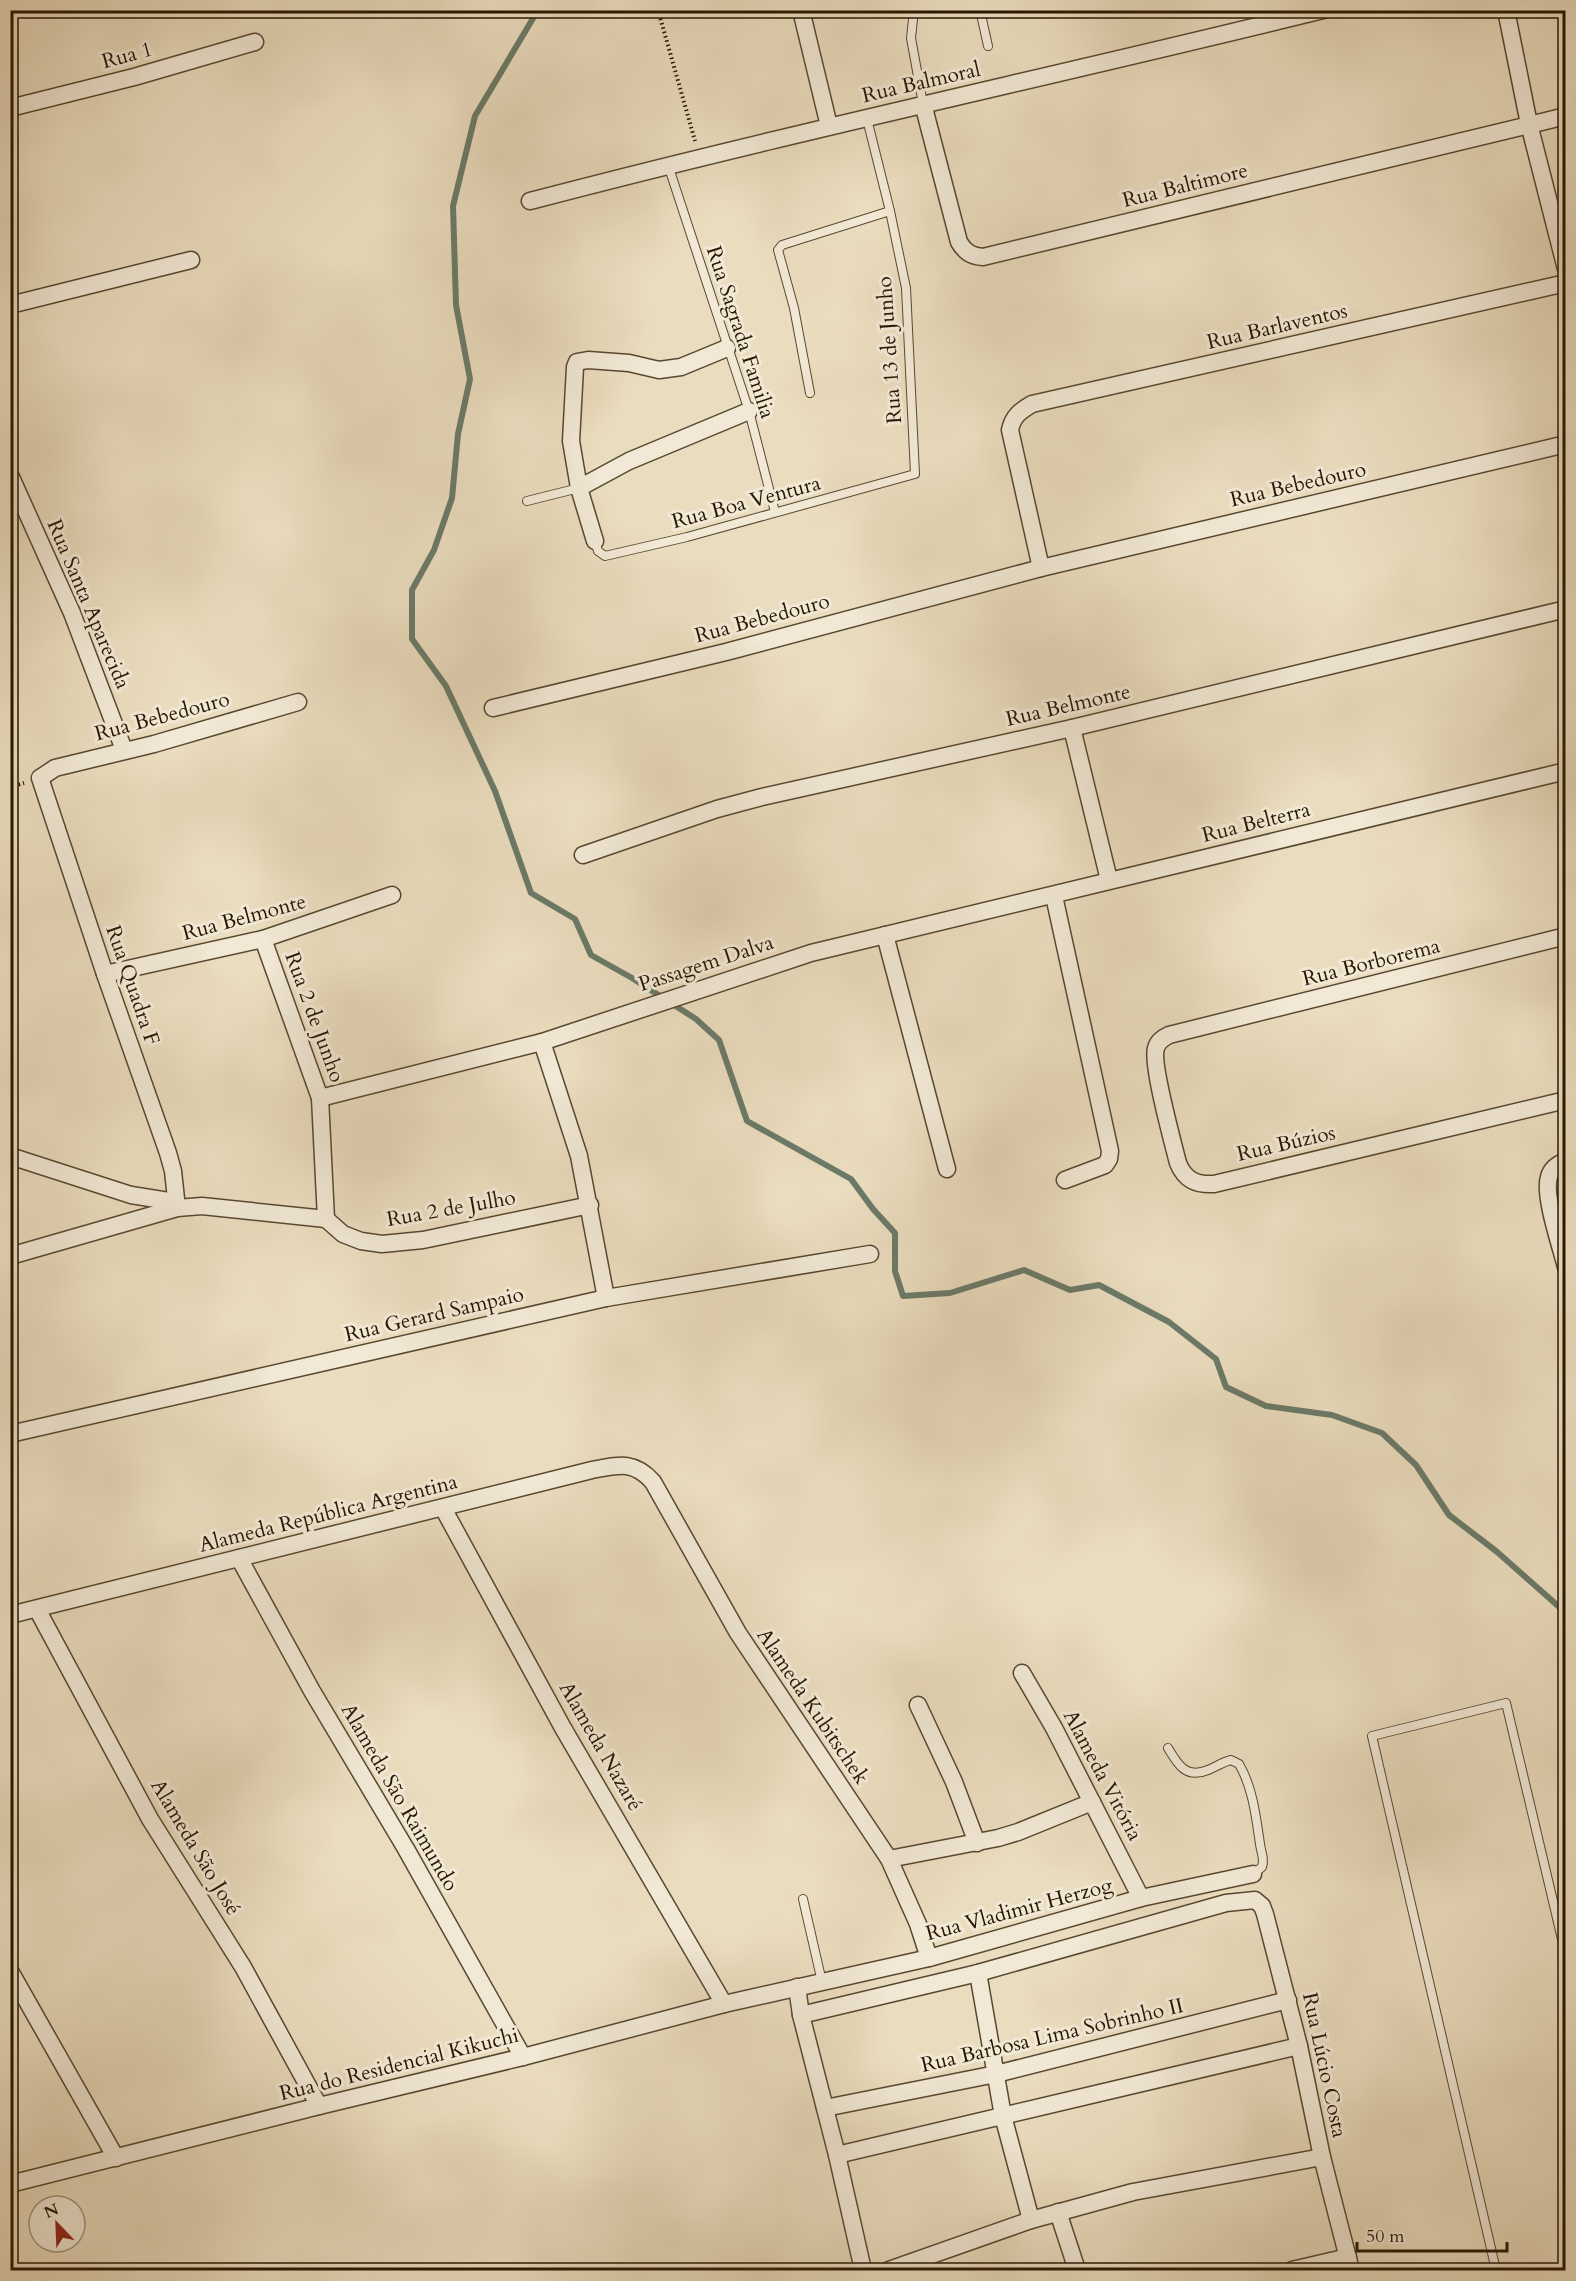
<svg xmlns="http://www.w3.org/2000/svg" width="1576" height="2281" font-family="Cardo,serif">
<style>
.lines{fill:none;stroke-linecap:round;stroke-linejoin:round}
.stream{stroke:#6b7a68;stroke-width:6}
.service-casing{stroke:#584830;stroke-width:10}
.minor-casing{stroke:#584830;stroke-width:19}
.path{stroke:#271600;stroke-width:4;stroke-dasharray:1.5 3;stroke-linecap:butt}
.service{stroke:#f1e8d5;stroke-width:8}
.minor{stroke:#f1e8d5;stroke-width:16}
.labels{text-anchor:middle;stroke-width:6;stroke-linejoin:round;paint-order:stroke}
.street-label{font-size:21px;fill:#271600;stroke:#f1e8d5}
</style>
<rect width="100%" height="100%" fill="#eadcbe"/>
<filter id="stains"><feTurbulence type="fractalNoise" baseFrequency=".00333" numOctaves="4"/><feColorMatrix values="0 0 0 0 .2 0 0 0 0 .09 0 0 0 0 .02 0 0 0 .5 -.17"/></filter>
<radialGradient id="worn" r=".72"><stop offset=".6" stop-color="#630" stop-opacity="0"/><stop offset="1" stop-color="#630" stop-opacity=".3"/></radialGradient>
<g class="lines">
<path class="stream" d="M538 10 475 116 453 206 456 305 470 379 458 434 452 498 434 550 412 590V639L446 686 495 791 531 893 575 919 591 955 632 978 696 1019 719 1040 747 1121 851 1179 873 1209 895 1233V1271L903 1296 950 1293 1024 1270 1070 1290 1099 1285 1169 1322 1216 1359 1226 1387 1266 1406 1332 1415 1382 1433 1416 1465 1449 1515 1496 1551 1566 1613"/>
<g class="service-casing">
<g id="service">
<path d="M914 10 911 38 923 104"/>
<path d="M980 10 988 46"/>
<path d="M668 165 749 411 775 512"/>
<path d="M810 393 794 308 778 250 782 245 890 211"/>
<path d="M527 501 579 488"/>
<path d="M595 541 598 551 605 556 687 537 915 474 906 288 890 211 867 119"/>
<path d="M1168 1748C1178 1765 1186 1779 1208 1770 1216 1767 1222 1762 1231 1760L1239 1764C1253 1788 1256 1817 1260 1844 1261 1853 1265 1858 1262 1867L1253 1874"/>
<path d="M803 1899 822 1982"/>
<path d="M1496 2270 1372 1736 1506 1703 1566 1956"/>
</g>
</g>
<g class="minor-casing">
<g id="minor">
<path d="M801 10 829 126"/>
<path d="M1506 10 1529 124 1566 269"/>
<path d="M923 104 959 242C965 252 971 256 983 257L1566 116"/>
<path d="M10 108 134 77 255 42"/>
<path d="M530 201C793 132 1059 75 1323 10"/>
<path d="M1566 283 1032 404C1020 411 1013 416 1010 430L1041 568 1566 444"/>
<path d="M10 305 191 260"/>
<path d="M10 475 72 613 124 750"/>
<path d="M579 488 629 461 749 411"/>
<path d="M595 541 579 488 571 441 575 367 577 362 588 360 629 363 659 370 681 367 727 348"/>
<path d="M493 708 726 652 1041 568"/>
<path d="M1072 728 1109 880"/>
<path d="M583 855 717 809 762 797 1072 728 1566 609"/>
<path d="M1054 896 1110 1151 1109 1159 1105 1165 1065 1180"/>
<path d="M885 935 947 1169"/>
<path d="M1566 936 1169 1035C1163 1038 1158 1041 1156 1048 1151 1063 1173 1143 1178 1163 1185 1180 1196 1185 1214 1184L1566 1100"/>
<path d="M263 939 320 1098 326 1219"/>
<path d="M105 974 263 939 392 895"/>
<path d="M542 1042 579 1156 606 1298"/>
<path d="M320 1098 542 1042 811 953 1566 771"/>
<path d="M10 1156 131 1195 175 1202"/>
<path d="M1566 1161C1558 1164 1551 1169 1549 1177 1543 1195 1561 1247 1566 1267"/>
<path d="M177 1208 173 1171 168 1153 105 974 40 778 55 768 154 744 298 702"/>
<path d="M326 1219 343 1234 361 1241 382 1244 423 1240 590 1205"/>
<path d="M10 1256 177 1208 202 1206 326 1219"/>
<path d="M10 1434 606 1298 870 1254"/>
<path d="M443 1508 563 1728 724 2004"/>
<path d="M239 1558 312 1691 406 1849 523 2057"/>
<path d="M37 1609 150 1819 243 1967 319 2106"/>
<path d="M10 1615 592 1470C618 1465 634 1460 653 1482L738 1633 889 1859 918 1924 929 1958"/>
<path d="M1022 1673 1054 1728 1141 1898"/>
<path d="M918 1705 954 1782 977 1843"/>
<path d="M889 1859 998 1838 1018 1832 1092 1802"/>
<path d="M10 1971 116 2158"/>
<path d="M978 1973 1003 2116 1031 2220"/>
<path d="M797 1987 801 2015 837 2155 863 2270"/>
<path d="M801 2015 978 1973 1226 1903 1255 1900 1262 1906 1265 1914 1299 2046 1322 2157 1351 2270"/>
<path d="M825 2108 996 2074 1288 2000"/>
<path d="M837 2155 1299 2046"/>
<path d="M10 2184 319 2106 523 2057 724 2004 929 1958 1141 1898 1253 1874"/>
<path d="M1058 2212 1077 2270"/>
<path d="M889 2270 1031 2220 1133 2192 1322 2157"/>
<path d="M1292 2270 1348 2257"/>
</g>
</g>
<g class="path">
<path d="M658 10 695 141"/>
<path d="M10 787 24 783"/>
</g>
<use href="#service" class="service"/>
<use href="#minor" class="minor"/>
</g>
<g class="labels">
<g class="street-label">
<text transform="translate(127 55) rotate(-15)" y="7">Rua 1</text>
<text transform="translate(921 82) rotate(-13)" y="7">Rua Balmoral</text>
<text transform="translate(1185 185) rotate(-14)" y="7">Rua Baltimore</text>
<text transform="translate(1277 326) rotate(-13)" y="7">Rua Barlaventos</text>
<text transform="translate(741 332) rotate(72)" y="7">Rua Sagrada Familia</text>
<text transform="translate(889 350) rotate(-94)" y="7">Rua 13 de Junho</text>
<text transform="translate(1298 484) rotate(-13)" y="7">Rua Bebedouro</text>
<text transform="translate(746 502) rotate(-15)" y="7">Rua Boa Ventura</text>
<text transform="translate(89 604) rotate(67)" y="7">Rua Santa Aparecida</text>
<text transform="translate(762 618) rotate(-15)" y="7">Rua Bebedouro</text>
<text transform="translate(1068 705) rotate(-13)" y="7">Rua Belmonte</text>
<text transform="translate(162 716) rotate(-15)" y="7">Rua Bebedouro</text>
<text transform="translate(1256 822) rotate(-14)" y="7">Rua Belterra</text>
<text transform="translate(244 917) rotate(-15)" y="7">Rua Belmonte</text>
<text transform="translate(1371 962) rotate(-14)" y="7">Rua Borborema</text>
<text transform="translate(706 963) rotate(-18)" y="7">Passagem Dalva</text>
<text transform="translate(133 985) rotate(71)" y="7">Rua Quadra F</text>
<text transform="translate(315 1017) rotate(70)" y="7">Rua 2 de Junho</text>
<text transform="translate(1286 1143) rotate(-13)" y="7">Rua Búzios</text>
<text transform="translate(451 1208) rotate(-10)" y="7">Rua 2 de Julho</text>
<text transform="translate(434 1314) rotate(-13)" y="7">Rua Gerard Sampaio</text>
<text transform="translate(328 1513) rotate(-14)" y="7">Alameda República Argentina</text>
<text transform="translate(813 1706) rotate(56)" y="7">Alameda Kubitschek</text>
<text transform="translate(601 1746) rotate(60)" y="7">Alameda Nazaré</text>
<text transform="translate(1103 1775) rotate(62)" y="7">Alameda Vitória</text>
<text transform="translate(400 1797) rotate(60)" y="7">Alameda São Raimundo</text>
<text transform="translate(196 1847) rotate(59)" y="7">Alameda São José</text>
<text transform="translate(1019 1909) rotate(-15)" y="7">Rua Vladimir Herzog</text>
<text transform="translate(1052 2035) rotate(-13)" y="7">Rua Barbosa Lima Sobrinho II</text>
<text transform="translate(399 2064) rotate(-14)" y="7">Rua do Residencial Kikuchi</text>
<text transform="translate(1325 2065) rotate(78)" y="7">Rua Lúcio Costa</text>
</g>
</g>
<rect width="1576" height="2281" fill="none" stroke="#eadcbe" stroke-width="36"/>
<rect x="12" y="12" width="1552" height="2257" fill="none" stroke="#271600" stroke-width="3"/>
<rect x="18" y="18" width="1540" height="2245" fill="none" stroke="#271600" stroke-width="1.5"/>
<g transform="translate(57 2224) rotate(337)"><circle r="28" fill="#f1e8d5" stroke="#a09480" stroke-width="1.5"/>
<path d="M0-4.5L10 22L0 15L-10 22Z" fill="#8f2418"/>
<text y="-9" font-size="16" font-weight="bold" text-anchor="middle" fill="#271600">N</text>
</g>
<path d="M1357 2242v9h150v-9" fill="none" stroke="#271600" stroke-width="3"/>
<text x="1366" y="2242" font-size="18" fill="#271600" stroke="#f1e8d5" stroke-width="4.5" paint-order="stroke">50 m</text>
<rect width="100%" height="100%" filter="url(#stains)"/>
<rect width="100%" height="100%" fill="url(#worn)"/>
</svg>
